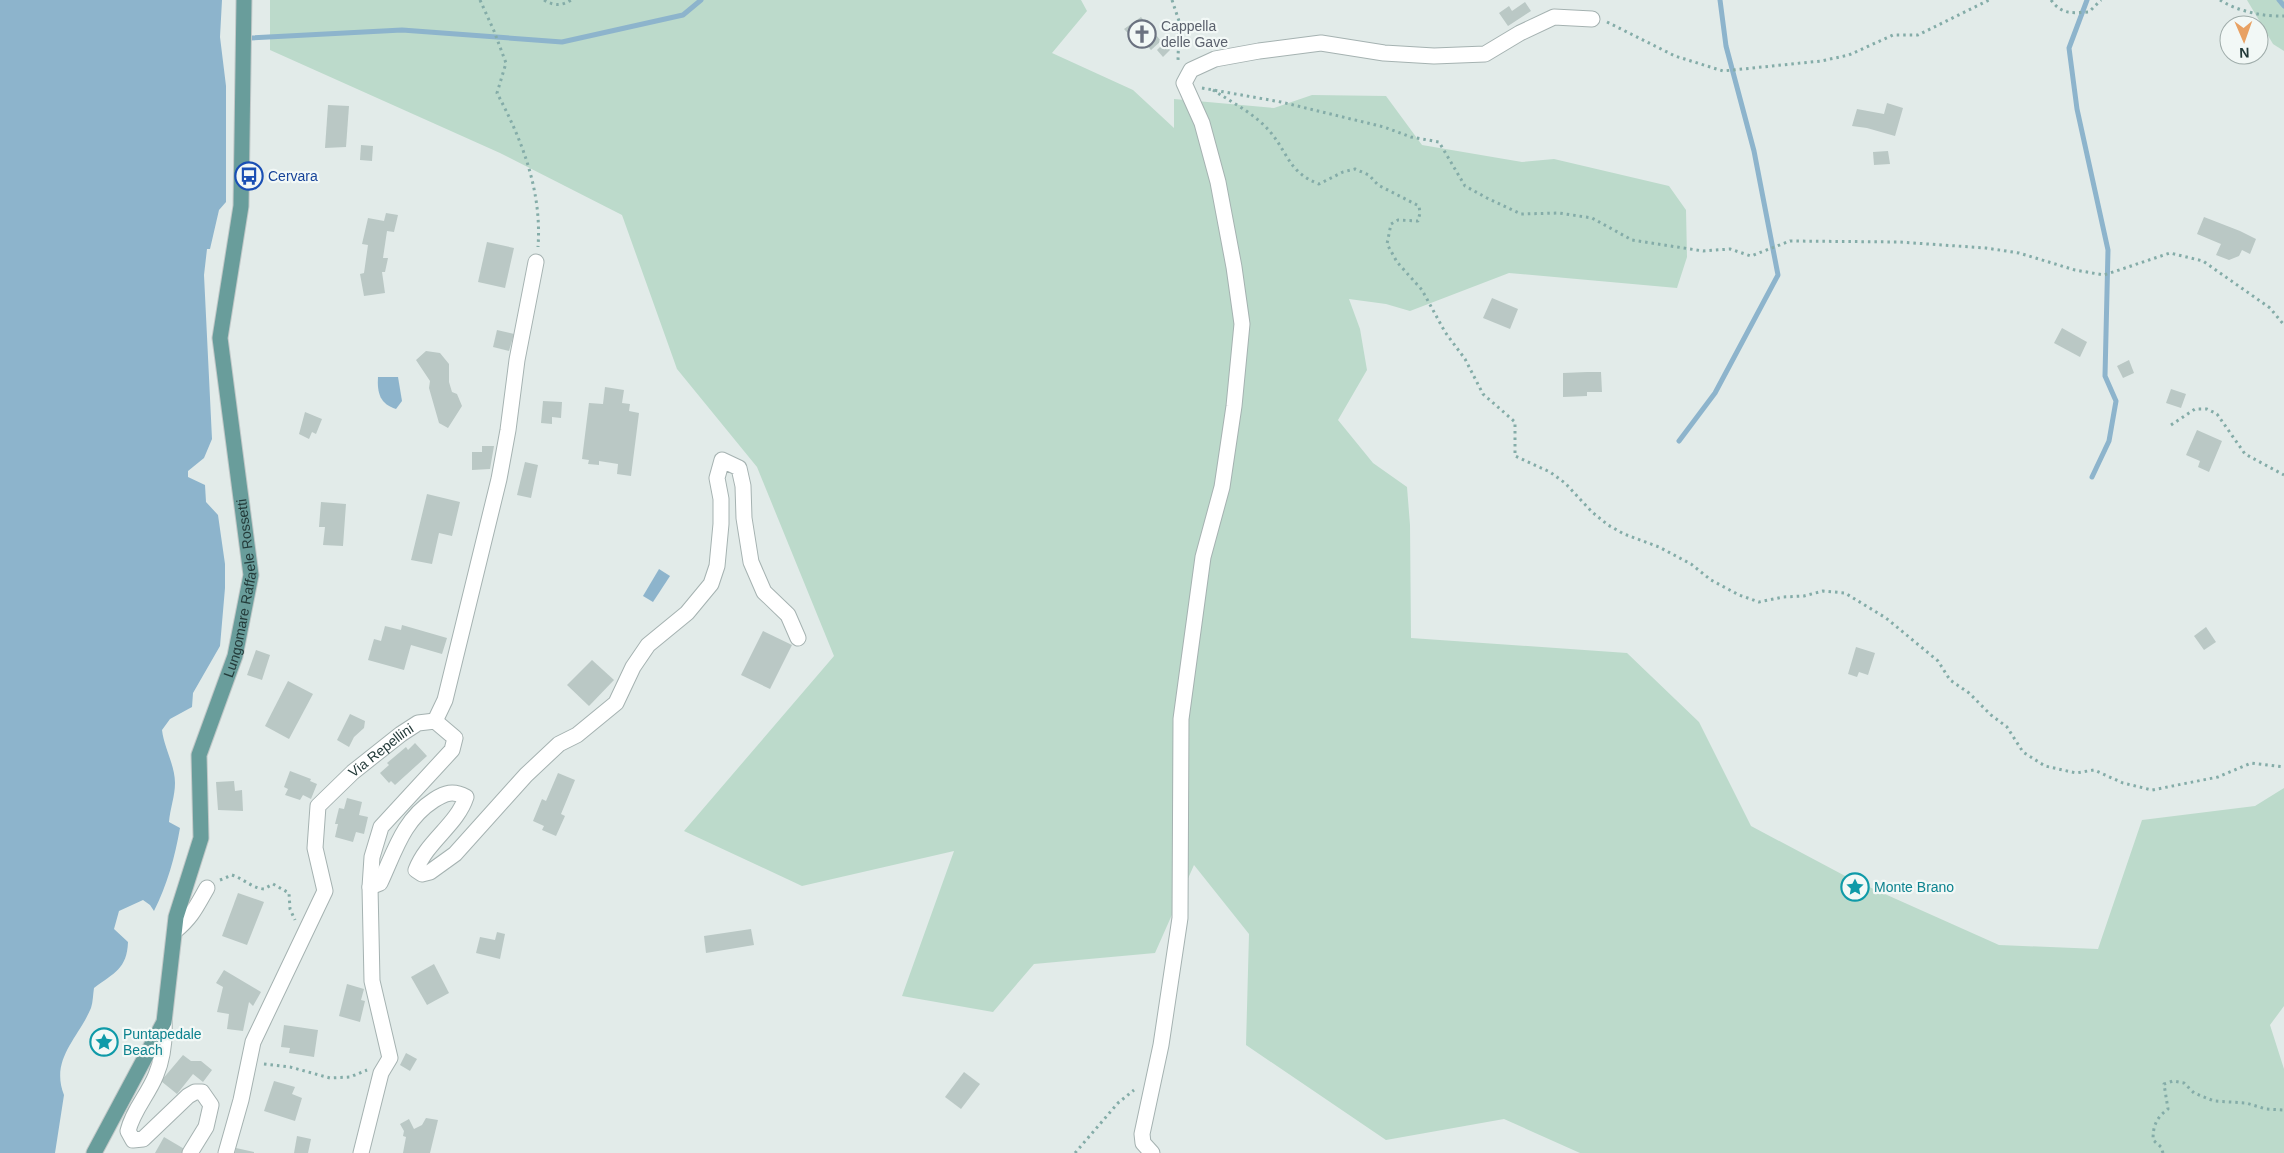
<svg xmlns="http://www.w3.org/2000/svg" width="2284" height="1153" font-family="Arial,sans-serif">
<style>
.green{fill:#bcdacb}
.water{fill:#8db4cc}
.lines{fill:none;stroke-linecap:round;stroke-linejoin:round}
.stream{stroke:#8db4cc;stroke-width:5}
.building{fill:#bac8c5}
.minor-casing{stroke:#a5b2b1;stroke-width:17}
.major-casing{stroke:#c1c8c8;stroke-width:17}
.path{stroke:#84aca8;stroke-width:3;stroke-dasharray:2.5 4;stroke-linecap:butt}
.minor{stroke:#fff;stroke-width:15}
.major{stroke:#699d9b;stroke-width:15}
.labels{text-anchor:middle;stroke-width:4.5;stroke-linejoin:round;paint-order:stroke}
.worship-label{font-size:14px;fill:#5b616d;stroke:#f2f8f6;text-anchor:start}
.transit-label{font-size:14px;fill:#164399;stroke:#f2f8f6;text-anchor:start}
.street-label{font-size:14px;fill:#233a39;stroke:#f2f8f6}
.culture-label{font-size:14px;fill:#0d838f;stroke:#f2f8f6;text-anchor:start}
</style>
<rect width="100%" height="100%" fill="#e2ebe9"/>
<g class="green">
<path d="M270 0H1081L1087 11 1052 53 1133 90 1174 128V99L1274 108 1312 95 1386 96 1422 145 1522 162 1554 159 1669 186 1686 210 1687 257 1677 288 1509 273 1410 311 1386 304 1349 299 1360 329 1367 370 1338 420 1373 463 1407 487 1410 525 1411 638 1627 653 1699 722 1751 826 1849 878 1999 945 2098 949 2142 820 2255 806 2284 788V1006L2270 1025 2284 1069V1153H1580L1504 1119 1386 1140 1246 1045 1249 934 1194 865 1155 953 1034 964 993 1012 902 996 954 851 802 886 684 831 834 656 757 467 677 369 622 215 500 153 270 50Z"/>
<path d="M2247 0H2284V51L2273 44Z"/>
</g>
<g class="water">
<path d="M0 0H222L220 37 226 86V202L219 210 210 249H207L204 275 212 439 204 458 188 471V477L205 485 206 502 218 515 225 564V588L220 646 193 693 192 707 170 719 162 730C164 748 175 765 175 783 175 796 170 809 169 822L180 828C175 857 167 885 154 911L150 905 143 900 119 911 114 929 128 942C127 969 114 973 94 988 93 994 93 1002 91 1008 78 1039 50 1059 64 1095L55 1153H0Z"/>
<path d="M378 377H398L402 401 396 409C380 404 377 393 378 377Z"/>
<path d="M659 569 670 576 653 602 643 596Z"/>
</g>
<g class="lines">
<g class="stream">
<path d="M2087 0 2069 48 2077 109 2108 250 2105 376 2116 401 2109 441 2092 477"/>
<path d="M2279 0 2284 6"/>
<path d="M250 38 402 30 562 42 683 15 701 0"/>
<path d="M1679 441 1715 393 1778 275 1754 151 1726 46 1720 0"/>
</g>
</g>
<g class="building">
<path d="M1525 2 1531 11 1508 26 1499 13 1509 6 1512 11Z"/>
<path d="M1141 17 1161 41 1151 50 1140 38 1136 42 1124 29Z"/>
<path d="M1164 43 1170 50 1163 57 1157 50Z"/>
<path d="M1887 103 1903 108 1895 136 1867 128 1852 126 1857 109 1884 114Z"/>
<path d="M328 105 349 106 346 147 325 148Z"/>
<path d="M361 145 373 146 372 161 360 160Z"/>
<path d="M1888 151 1890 164 1874 165 1873 152Z"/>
<path d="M386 213 398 215 394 232 387 231 383 258H388L385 272H382L385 293 364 296 360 274 364 273 368 245 362 244 368 218 384 221Z"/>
<path d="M2204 217 2240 231 2256 239 2250 254 2242 250 2239 256 2229 260 2216 255 2221 244 2197 234Z"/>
<path d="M487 242 514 248 505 288 478 282Z"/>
<path d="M1492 298 1518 309 1510 329 1483 318Z"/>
<path d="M2062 328 2087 342 2080 357 2054 343Z"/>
<path d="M497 330 514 334 509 351 493 347Z"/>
<path d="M426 351 440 353 449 364V382L452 392 457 394 462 406 448 428 439 423 429 388 430 381 416 360Z"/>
<path d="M2129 360 2134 373 2123 378 2117 366Z"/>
<path d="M1587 372H1601L1602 392H1587V396L1563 397V373Z"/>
<path d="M605 387 624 390 622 403 630 404 629 411 639 413 631 476 617 474 618 464 599 461V465L588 464 589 460 582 459 589 403 603 404Z"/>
<path d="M2171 389 2186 394 2181 408 2166 403Z"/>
<path d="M543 401 562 402 561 418 552 417V424L541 423Z"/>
<path d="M305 412 322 419 316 434 312 432 309 439 299 434Z"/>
<path d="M2197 430 2222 441 2209 472 2198 467 2200 461 2186 455Z"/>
<path d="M482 446H494L490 469 472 470V452H482Z"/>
<path d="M525 462 538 465 531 498 517 495Z"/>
<path d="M427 494 460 502 452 536 439 533 432 564 411 560Z"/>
<path d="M321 502 346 504 343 546 323 545 325 527H319Z"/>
<path d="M402 625 447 638 442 654 411 645 404 670 368 660 374 639 381 641 385 626 401 630Z"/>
<path d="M2206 627 2216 642 2204 650 2194 636Z"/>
<path d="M763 631 792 645 770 689 741 675Z"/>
<path d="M1856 647 1875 653 1868 675 1859 672 1857 677 1848 674Z"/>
<path d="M256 650 270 655 262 680 247 675Z"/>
<path d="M592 660 614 680 589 706 567 685Z"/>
<path d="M288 681 313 694 289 739 265 726Z"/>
<path d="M350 714 365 721 364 728 354 737 349 747 337 740Z"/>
<path d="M415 743 427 756 395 785 391 781 389 783 380 773 389 765 387 763 406 747 408 750Z"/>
<path d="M290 771 311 779 310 781 317 784 311 799 303 795 300 800 285 795 288 789 284 787Z"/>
<path d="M558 773 575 780 561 814 565 816 556 836 542 830 544 826 533 821 542 799 546 801Z"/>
<path d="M234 781 235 791 242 790 243 811 218 810 216 782Z"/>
<path d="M347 798 362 802 359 815 368 817 364 834 356 832 353 842 335 837 338 824H335L339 808 344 809Z"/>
<path d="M238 893 264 902 247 945 222 936Z"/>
<path d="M751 929 754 945 706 953 704 936Z"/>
<path d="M497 932 505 934 500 959 476 953 480 937 495 940Z"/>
<path d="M434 964 449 993 427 1005 411 977Z"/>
<path d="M224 970 261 992 253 1006 249 1002 243 1031 227 1029 229 1014 217 1012 223 987 216 983Z"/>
<path d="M347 984 364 989 361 1000 365 1001 360 1022 339 1016Z"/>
<path d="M284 1025 318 1030 314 1057 289 1053 290 1048 281 1047Z"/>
<path d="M406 1053 417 1059 410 1071 400 1065Z"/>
<path d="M183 1055 191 1061H201L212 1070 203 1082 193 1074 177 1094 161 1081Z"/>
<path d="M964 1072 980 1084 961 1109 945 1097Z"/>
<path d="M274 1081 295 1087 292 1094 302 1098 295 1121 264 1111Z"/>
<path d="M426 1118 438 1120 430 1153H403L406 1137 403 1136 404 1131 400 1124 409 1119 414 1129 422 1125Z"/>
<path d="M297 1136 311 1139 308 1153H294Z"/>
<path d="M164 1137 186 1150 184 1153H155Z"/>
<path d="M236 1148 254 1152V1153H235Z"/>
</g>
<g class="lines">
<g class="minor-casing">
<g id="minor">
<path d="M435 721 445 700 499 479 508 430 517 360 536 262"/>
<path d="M370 887 380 883C395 851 403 820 434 800 445 793 453 790 466 797 457 825 427 841 416 870L422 874 430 872 455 854 526 775 559 744 577 735 616 703 633 667 648 645 687 613 711 584 717 566 721 524V499L717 478 722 460 739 468 743 486 744 518 751 562 764 592 788 615 798 638"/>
<path d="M175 931C192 917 196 907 207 888"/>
<path d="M164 1022C165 1041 163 1058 156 1075 148 1095 133 1110 128 1131L133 1140 143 1139 188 1096 195 1092H202L211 1105 206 1127 190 1153"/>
<path id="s1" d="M226 1153 241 1100 253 1042 325 891 315 848 318 806 353 772 401 734 418 723 435 721 455 738 452 750 381 827 372 857 370 887 372 981 390 1058 381 1073 361 1153"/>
<path d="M1152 1153 1143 1143 1142 1134 1161 1045 1180 918 1181 719 1203 557 1222 487 1234 406 1242 324 1234 267 1218 182 1202 123 1184 83 1191 70 1215 59 1259 51 1321 43 1384 53 1434 56 1485 54 1520 33 1554 17 1592 19"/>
</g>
</g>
<g class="major-casing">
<g id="major">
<path id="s2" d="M94 1153 164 1022 176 917 201 838 199 755 235 656 251 575 220 338 241 206 244 0"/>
</g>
</g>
<g class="path">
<path d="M480 0 494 31 506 63 497 93C523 142 542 192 538 247"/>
<path d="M544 0C554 6 562 6 571 0"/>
<path d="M1172 0 1179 21 1178 61"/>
<path d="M2051 0C2062 15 2072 13 2089 12L2101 0"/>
<path d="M2220 0C2237 11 2264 17 2284 16"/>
<path d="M1607 22 1675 56 1723 71 1821 61 1849 55 1893 35H1918L1989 0"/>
<path d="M1202 88 1281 102 1384 127 1411 137 1439 142 1465 186 1487 198 1521 214 1559 213 1592 218 1632 240 1703 251 1730 249 1751 256 1790 241 1899 242 1986 248 2019 253 2075 270 2104 275 2170 253 2203 261 2270 308 2284 325"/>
<path d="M1213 90C1233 103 1257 115 1272 134 1289 156 1290 173 1319 184L1343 172 1355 169 1369 175 1378 185 1419 206 1420 213 1418 221 1398 220 1391 224 1387 244 1397 262 1422 290 1445 332 1465 359 1483 394 1515 422V456L1550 472 1565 483 1592 512 1608 525 1624 534 1659 547 1691 564 1711 580 1739 595 1759 602 1783 597 1804 596 1823 591 1845 593 1886 618 1938 661 1950 680 1969 693 1991 715 2007 727 2023 752 2045 766 2076 773 2094 770 2123 783 2152 790 2218 777 2251 763 2284 767"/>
<path d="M2171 425 2195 409H2207L2217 414 2245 454 2284 475"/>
<path d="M220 880 232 875C244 879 252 888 264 889L273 884 289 893 290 909 295 920"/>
<path d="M264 1064 290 1067 330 1078 350 1077 367 1070"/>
<path d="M1075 1153 1118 1103 1134 1090"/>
<path d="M2163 1153 2161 1147 2153 1140C2153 1126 2156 1118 2168 1109L2164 1084 2173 1081 2184 1083 2194 1093 2214 1101 2246 1103 2266 1109 2284 1110"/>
</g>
<use href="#minor" class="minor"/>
<use href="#major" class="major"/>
</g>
<defs>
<g id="church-ring" transform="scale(1.4375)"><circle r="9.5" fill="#f2f8f6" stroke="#6b7280" stroke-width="1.5"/><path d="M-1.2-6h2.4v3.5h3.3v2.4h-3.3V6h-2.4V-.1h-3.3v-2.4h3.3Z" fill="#6b7280"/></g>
<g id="bus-ring" transform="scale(1.4375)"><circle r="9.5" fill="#f2f8f6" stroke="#1a4fb4" stroke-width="1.5"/><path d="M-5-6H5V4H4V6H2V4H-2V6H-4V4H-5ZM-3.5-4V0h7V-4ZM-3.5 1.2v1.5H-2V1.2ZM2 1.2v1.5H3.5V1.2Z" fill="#1a4fb4"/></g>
<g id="sight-ring" transform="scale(1.4375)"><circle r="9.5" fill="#f2f8f6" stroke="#0f9aa8" stroke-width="1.5"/><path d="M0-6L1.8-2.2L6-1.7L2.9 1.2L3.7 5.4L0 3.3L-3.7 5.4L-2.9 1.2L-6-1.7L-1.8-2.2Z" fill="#0f9aa8"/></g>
</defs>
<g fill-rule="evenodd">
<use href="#church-ring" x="1142" y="34"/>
<use href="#bus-ring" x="249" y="176"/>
<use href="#sight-ring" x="1855" y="887"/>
<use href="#sight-ring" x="104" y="1042"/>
</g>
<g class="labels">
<g class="worship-label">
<text x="1161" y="31">Cappella<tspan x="1161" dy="16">delle Gave</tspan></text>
</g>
<g class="transit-label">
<text x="268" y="181">Cervara</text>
</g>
<g class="street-label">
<text dy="5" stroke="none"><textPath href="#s2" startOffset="594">Lungomare Raffaele Rossetti</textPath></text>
<text dy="5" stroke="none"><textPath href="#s1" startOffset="452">Via Repellini</textPath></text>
</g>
<g class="culture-label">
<text x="1874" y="892">Monte Brano</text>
<text x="123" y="1039">Puntapedale<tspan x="123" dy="16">Beach</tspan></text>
</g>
</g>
<g transform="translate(2244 40) rotate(178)"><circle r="24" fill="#f2f8f6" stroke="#9facaa"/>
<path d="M0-4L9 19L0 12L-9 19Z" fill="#e8a163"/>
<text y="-8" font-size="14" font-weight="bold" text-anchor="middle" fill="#233a39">N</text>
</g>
</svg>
